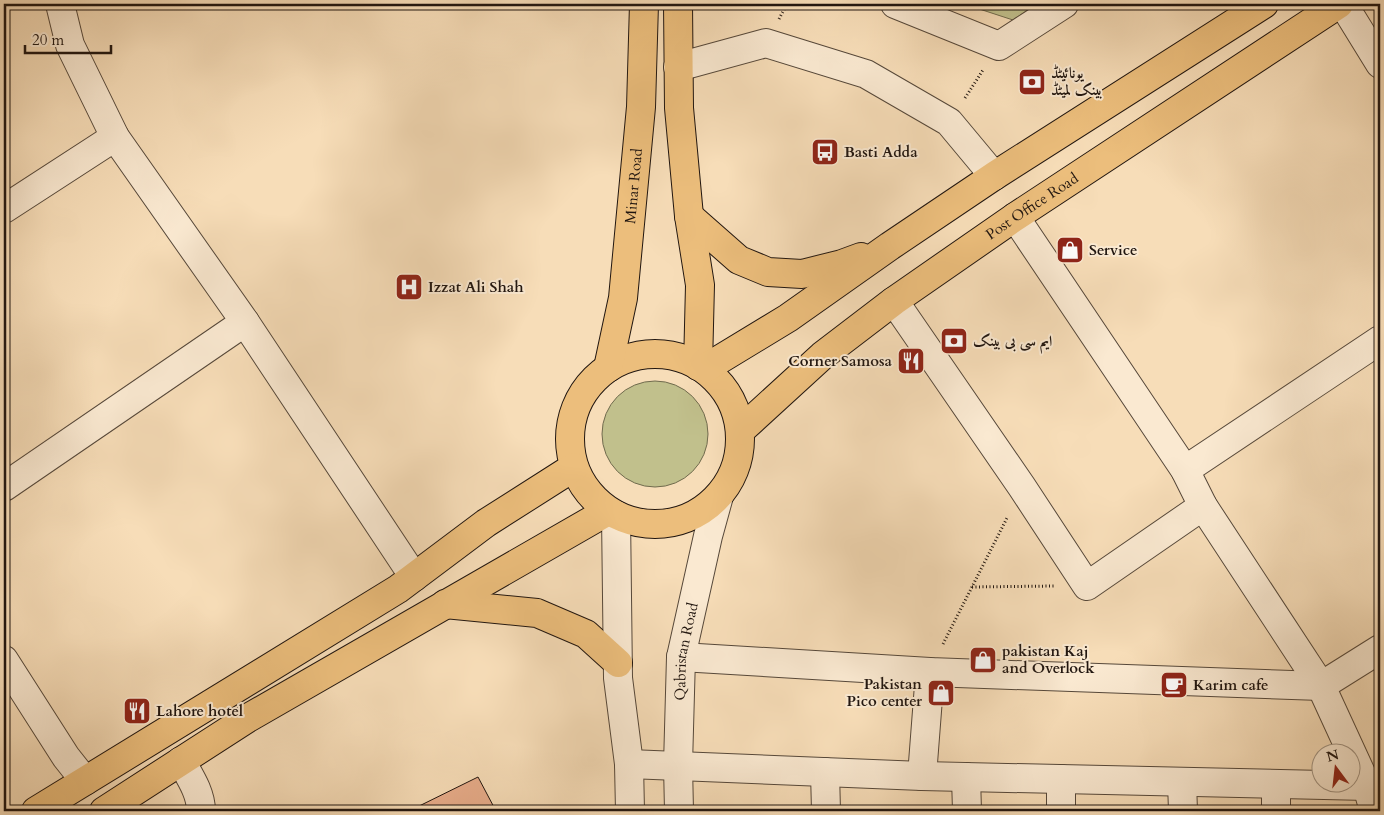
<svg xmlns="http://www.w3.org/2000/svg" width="1384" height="815" font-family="Cardo,Amiri,serif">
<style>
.green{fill:#c1c08c;stroke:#716b4e}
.building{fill:#e8ad8b;stroke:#211610}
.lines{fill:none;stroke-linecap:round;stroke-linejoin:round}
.minor-casing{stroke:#56483a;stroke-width:30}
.major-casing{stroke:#211610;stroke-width:30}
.path{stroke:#211610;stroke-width:3;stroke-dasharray:1 2.5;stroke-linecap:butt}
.minor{stroke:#fae9d1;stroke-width:28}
.major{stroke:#ecbe7c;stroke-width:28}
.labels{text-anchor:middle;stroke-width:4;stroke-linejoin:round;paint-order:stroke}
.poi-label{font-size:15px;font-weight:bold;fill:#211610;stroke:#fae9d1;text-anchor:start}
.street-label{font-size:15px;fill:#211610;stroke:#fae9d1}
</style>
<rect width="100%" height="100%" fill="#f7ddb8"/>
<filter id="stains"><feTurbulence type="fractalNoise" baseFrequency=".004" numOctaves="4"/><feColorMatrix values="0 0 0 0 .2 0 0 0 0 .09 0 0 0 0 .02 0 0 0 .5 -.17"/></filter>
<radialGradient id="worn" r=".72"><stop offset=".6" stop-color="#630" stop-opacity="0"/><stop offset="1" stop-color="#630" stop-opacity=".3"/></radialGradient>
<g class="green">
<path d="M964 4H1036L1013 20Z"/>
<circle cx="655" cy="434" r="53"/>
</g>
<path class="building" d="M478 777 496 811H409Z"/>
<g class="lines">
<g class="minor-casing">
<g id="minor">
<path d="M60 4 70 45 115 137 245 322 414 577"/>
<path d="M895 4 999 46 1064 4"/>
<path d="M1343 4 1380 64"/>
<path d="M678 67 766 43 866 74 949 122 994 176"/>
<path d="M4 209 115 137"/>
<path d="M1015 217 1185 470 1203 506 1321 686 1367 786 1374 811"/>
<path d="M894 301 1022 487 1087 586 1203 506"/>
<path d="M1185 470 1380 340"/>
<path d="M4 487 245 322"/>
<path d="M616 515 618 678 629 764 630 811"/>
<path d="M681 657 930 672 1321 686 1380 649"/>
<path d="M4 660 66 757 85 781"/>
<path d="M181 761C190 777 201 793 201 811"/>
<path d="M629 764 922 776 1367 786"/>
<path d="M825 772 826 811"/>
<path d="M922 776 930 672"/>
<path d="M966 777 967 811"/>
<path d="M1061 779V811"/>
<path d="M1182 782 1183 811"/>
<path d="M1276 784V811"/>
<path id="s1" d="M679 811 678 765 681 657 708 536 719 496"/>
</g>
</g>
<g class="major-casing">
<g id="major">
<path d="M678 4 679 108 689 216 700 285 698 366"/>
<path d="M689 216 739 260 768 272 802 274 842 264 861 257"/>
<circle cx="655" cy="439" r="85"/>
<path id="s2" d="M608 368 623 298 641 107 644 4"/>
<path d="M704 369 788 318 890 246 994 176 1264 4"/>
<path id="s3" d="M740 431 822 356 894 301 1015 217 1339 4"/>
<path d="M445 604 537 613 586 634 618 663"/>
<path d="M36 811 398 589 486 523 574 467"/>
<path d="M104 811 248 718 608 511"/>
</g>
</g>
<g class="path">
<path d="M779 19 787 4"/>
<path d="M965 98 983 70"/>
<path d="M972 587 1054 586"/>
<path d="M943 644 1008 516"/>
</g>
<use href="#minor" class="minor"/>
<use href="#major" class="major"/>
</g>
<defs>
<g id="bank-square" transform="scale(1.4375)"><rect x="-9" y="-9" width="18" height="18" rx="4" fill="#8f2418" stroke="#fae9d1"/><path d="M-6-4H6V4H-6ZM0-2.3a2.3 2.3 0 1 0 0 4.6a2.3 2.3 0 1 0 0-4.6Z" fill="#fff"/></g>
<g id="bus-square" transform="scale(1.4375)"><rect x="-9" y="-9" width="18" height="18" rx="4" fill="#8f2418" stroke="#fae9d1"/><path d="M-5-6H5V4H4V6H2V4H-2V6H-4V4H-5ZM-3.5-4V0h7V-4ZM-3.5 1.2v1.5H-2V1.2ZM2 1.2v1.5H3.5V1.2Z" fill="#fff"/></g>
<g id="shop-square" transform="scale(1.4375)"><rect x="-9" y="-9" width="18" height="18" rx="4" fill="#8f2418" stroke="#fae9d1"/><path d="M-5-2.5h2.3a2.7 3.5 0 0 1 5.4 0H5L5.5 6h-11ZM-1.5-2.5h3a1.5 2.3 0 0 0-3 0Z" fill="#fff"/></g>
<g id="hospital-square" transform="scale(1.4375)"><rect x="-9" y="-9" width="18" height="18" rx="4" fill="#8f2418" stroke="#fae9d1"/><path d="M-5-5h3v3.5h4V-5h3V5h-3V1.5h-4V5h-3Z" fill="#fff"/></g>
<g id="restaurant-square" transform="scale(1.4375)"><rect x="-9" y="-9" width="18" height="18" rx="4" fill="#8f2418" stroke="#fae9d1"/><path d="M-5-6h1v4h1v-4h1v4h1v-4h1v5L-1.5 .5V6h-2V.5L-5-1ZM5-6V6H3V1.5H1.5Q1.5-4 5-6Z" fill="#fff"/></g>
<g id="cafe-square" transform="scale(1.4375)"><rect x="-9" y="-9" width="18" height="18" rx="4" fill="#8f2418" stroke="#fae9d1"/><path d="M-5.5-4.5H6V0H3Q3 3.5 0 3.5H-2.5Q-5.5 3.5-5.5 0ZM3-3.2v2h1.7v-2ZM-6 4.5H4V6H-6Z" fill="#fff"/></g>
</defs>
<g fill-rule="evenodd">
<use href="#bank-square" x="1032" y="82"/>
<use href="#bus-square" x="825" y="152"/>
<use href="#shop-square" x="1070" y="250"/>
<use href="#hospital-square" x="409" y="287"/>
<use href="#bank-square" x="954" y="341"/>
<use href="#restaurant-square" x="911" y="361"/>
<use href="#shop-square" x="983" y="660"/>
<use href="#cafe-square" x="1174" y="685"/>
<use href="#shop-square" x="941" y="693"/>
<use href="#restaurant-square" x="137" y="711"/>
</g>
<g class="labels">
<g class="poi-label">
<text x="1051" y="78">یونائیٹڈ<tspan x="1051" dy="17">بینک لمیٹڈ</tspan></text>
<text x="844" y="157">Basti Adda</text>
<text x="1089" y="255">Service</text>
<text x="428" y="292">Izzat Ali Shah</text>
<text x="973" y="346">ایم سی بی بینک</text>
<text x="892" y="366" text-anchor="end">Corner Samosa</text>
<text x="1002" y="656">pakistan Kaj<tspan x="1002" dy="17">and Overlock</tspan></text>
<text x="922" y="689" text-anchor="end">Pakistan<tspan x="922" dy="17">Pico center</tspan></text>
<text x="1193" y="690">Karim cafe</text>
<text x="156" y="716">Lahore hotel</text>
</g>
<g class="street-label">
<text dy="5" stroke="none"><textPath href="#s2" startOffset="184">Minar Road</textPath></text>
<text dy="5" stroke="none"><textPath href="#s3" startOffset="369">Post Office Road</textPath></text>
<text dy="5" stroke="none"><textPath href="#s1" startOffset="160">Qabristan Road</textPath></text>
</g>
</g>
<rect width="1384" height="815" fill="none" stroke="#f7ddb8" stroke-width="20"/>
<rect x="5" y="5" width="1374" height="805" fill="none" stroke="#211610" stroke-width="2.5"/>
<rect x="10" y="10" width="1364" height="795" fill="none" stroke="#211610"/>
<g transform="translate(1336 768) rotate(345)"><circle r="24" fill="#fae9d1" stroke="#a39584"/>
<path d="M0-4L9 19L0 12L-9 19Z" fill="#8f2418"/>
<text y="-8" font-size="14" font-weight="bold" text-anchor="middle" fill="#211610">N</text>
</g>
<path d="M25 45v8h86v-8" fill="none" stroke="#211610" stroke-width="2.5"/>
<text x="32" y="45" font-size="15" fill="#211610" stroke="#fae9d1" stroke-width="4" paint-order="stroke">20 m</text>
<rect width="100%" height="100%" filter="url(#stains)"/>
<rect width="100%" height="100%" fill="url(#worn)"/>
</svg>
